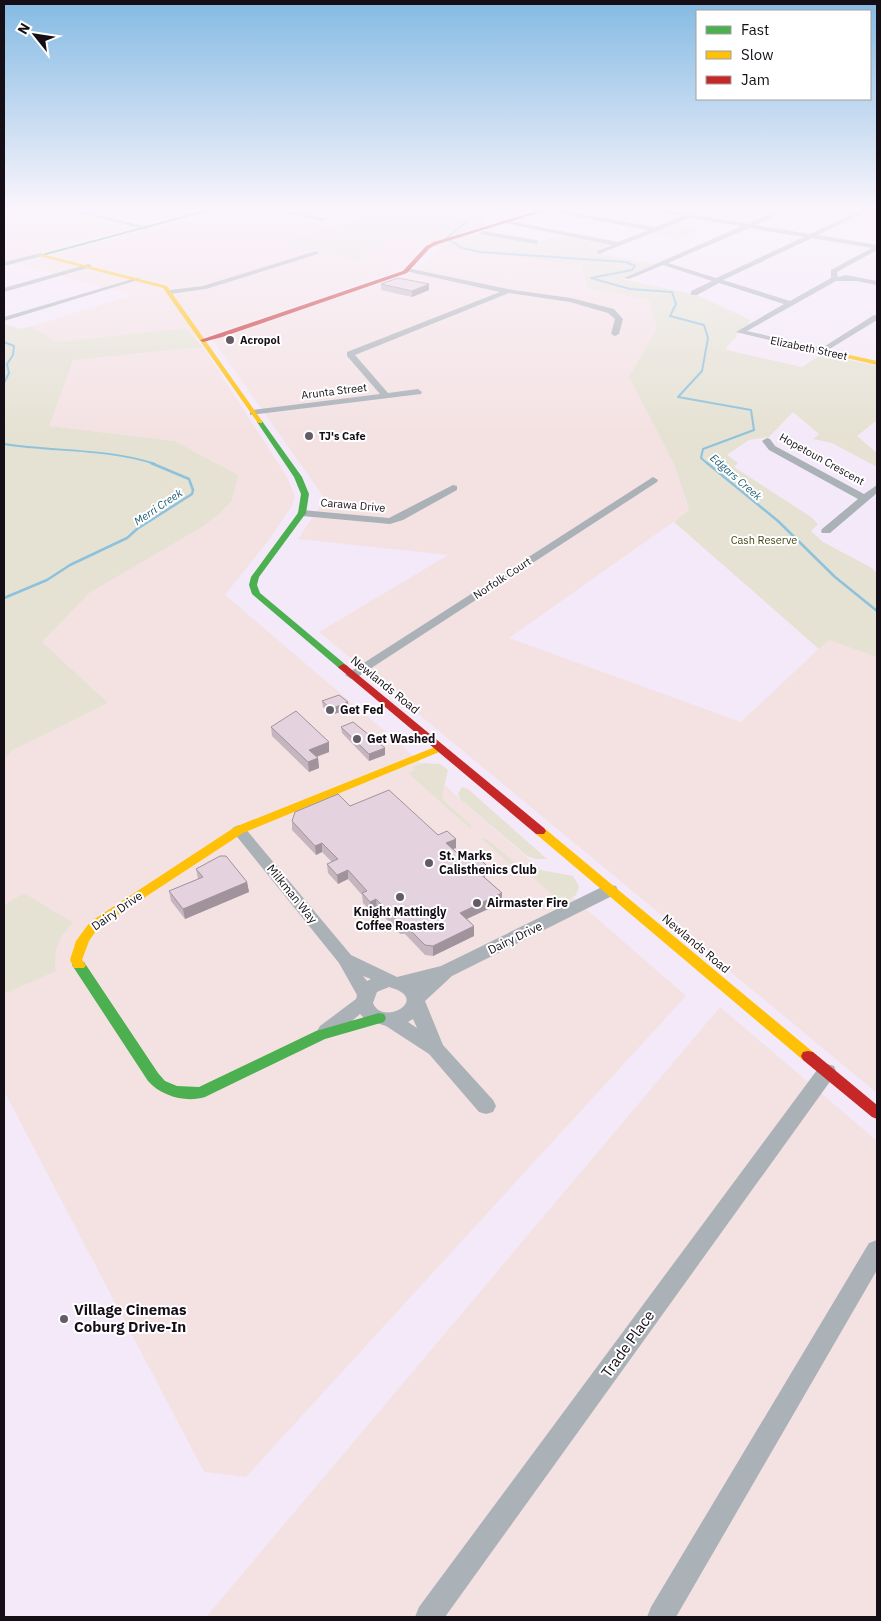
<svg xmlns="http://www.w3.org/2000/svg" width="881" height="1621" font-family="'IBM Plex Sans',sans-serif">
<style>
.industrial{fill:#f4e2e3}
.green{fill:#e5e2d3}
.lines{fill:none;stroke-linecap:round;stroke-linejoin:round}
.stream-far1{stroke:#8ec2dc;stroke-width:2}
.stream{stroke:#8ec2dc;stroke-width:2.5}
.street{fill:#aab1b7;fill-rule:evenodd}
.fast{fill:#4caf50;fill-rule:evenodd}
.slow{fill:#ffc107;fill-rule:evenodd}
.jam{fill:#c62828;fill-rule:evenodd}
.wall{fill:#c4b5bf}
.shaded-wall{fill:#a0939b}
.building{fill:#e4d2de;stroke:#a0939b}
.poi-dot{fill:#635b66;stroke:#fff;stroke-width:2}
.labels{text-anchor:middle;stroke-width:4;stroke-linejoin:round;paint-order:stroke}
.far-poi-label{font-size:11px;font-weight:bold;fill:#150e17;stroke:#fff;text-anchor:start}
.far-street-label{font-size:11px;fill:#150e17;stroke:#fff}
.far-water-label{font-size:11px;font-style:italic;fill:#215f75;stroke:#fff}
.far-park-label{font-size:11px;fill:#424614;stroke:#fff}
.street-label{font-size:12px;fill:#150e17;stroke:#fff}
.poi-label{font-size:12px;font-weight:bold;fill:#150e17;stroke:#fff;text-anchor:start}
.near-poi-label{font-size:15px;font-weight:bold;fill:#150e17;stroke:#fff;text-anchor:start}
.near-street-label{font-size:15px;fill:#150e17;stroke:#fff}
</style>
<rect width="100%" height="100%" fill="#f4e9f8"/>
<g class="industrial">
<path d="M4 206H41L136 227 4 262Z"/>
<path d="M63 206 181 207 218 206 146 224Z"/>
<path d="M233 206H342L379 213 393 237 426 242 403 269 197 340 185 328 57 342 32 326 133 295 17 264Z"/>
<path d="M442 247 581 266 588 288 649 300 657 328 629 377 674 464 689 511 509 638 741 722 829 639 877 657V1093L319 632 448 555 298 539 325 499 213 340 414 271Z"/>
<path d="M203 347 286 475 295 496 292 506 271 537 225 595 399 743 460 799 686 996 246 1477 204 1472 6 1095H4V994L56 971 55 957 57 943 70 923 24 893 4 905V760L11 751 108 703 42 642 88 593 202 527 174 441 48 426 73 360Z"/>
<path d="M720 1007 877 1141V1617H206Z"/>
</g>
<g class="green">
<path d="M357 206H490L483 217 485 225 458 234 482 231 535 239 531 241 539 243 560 235 610 244 593 253 654 264 622 279 697 295 751 320 741 334 735 333 737 336 726 348 727 350 802 367 822 354 877 366V420L857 436 877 453V467L832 443 813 439 819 434 793 412 769 437 749 440 727 455 738 463 734 467 811 517 818 524 811 531 823 542 872 568 877 574V657L829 640 819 649 674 522 689 510 674 464 629 377 657 328 649 300 588 288 581 266 442 247 426 242 393 237 358 261 280 245 377 213 364 210Z"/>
<path d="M673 224 702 229 679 239 649 233Z"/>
<path d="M4 324 20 329 31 326 57 342 185 328 203 347 73 360 49 426 174 441 238 475 232 500 219 514 202 527 89 593 42 642 108 703 11 751 4 760Z"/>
<path d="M424 763 440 764 448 770 442 795 444 801 471 825V829L408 773 415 770 412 767Z"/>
<path d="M462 787 468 789 547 859H536L527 856 460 799 458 794Z"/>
<path d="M481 838 487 839 519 866 573 876 579 886 576 895 568 900 564 896 558 899 524 870 517 871Z"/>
<path d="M24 893 73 923C57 938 54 950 56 971L4 994V905Z"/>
</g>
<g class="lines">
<g class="stream-far1">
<path d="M470 206 467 221 447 238 462 248 480 252 626 262 635 266 632 270 591 278 630 289 672 292 676 304 670 316 704 325 708 338 702 371 678 397 751 410 754 430 703 449 701 458 708 464"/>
<path d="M4 342 14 346 13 355 7 364 9 373 4 383"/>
<path d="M4 444C54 452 107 448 155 464"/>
</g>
<g class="stream">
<path d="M707 463 778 521 835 577 877 611"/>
<path d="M4 598 47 580 70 565 127 538 137 529 192 494 193 490 189 479 151 463"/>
</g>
<g class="street">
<path d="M47 206H57L149 227 146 229Z"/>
<path d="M255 206H266L326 219 323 221Z"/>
<path d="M627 206H640L748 224 789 206H797L755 225 810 234 871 206H877L818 235 877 245V250L837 272 838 277 846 275 877 281V285L856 281H836L747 331 822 348 874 315H877V320L823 353 736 332 784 304 719 283 697 295H691V291L712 281 663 265 629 279 624 278 742 226 689 218 599 254 597 253V251L612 245 500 222 503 220 618 242 649 230 542 210 545 208 655 227 682 216ZM749 228 804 237 716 278 668 263ZM812 238 872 248 831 270V278L790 301 723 280Z"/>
<path d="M482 231 536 240 539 242 536 244 480 234Z"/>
<path d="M316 251 319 253 318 254 206 289 170 294 166 292 170 290 203 286Z"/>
<path d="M41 253 44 255 43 256 4 266V262Z"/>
<path d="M89 264 92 266 91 267 4 292V288Z"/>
<path d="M407 268 513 290 571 298 614 309 623 319 619 334 615 336 611 334 615 319 608 313 570 302 509 293 355 355 388 393 418 389 422 392 421 394 250 415V411L253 410 380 394 347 356V352L500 292 405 271 404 270Z"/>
<path d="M136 278 141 279 4 321V317Z"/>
<path d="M767 438 770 439 775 446 864 494 877 485V493L830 533H822L821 531 822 529 858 499 769 450 762 441Z"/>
<path d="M653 477 658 480 657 482 356 678 351 679 345 675Z"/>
<path d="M453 485 457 486V490L403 520 390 524 302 516 297 513 302 510 389 518Z"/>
<path d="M239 825 244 827 351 955 397 977 441 966 604 886 610 885 616 886 618 890 616 894 452 976 425 1001 443 1045 493 1100 496 1106 493 1112 486 1114 479 1112 429 1054 386 1026 365 1019 360 1014C349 1023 334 1041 320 1036L317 1031 320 1026 356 999 357 995 339 963 234 833 231 830 234 827ZM363 976 371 979 367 981ZM389 987C433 999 382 1027 373 1003L377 992ZM413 1019 417 1028 408 1022Z"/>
<path d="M827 1064 834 1066 836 1071 834 1076 445 1617H415L419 1607 820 1066Z"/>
<path d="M877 1240V1270L676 1617H647L651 1607 869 1243Z"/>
</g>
<g class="fast">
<path d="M221 206H228L46 255 42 254Z"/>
<path d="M258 421H262L302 477 309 494 306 513 259 577 257 585 260 593 346 665 348 667 346 669H340L252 594 249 585 251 577 298 513 301 494 294 477 257 422Z"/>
<path d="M79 960 84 962 158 1073 165 1081 177 1086 199 1087 316 1031 379 1013 384 1014 386 1018 384 1022 325 1039 205 1097C186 1103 161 1096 148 1081L72 965 74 962Z"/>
</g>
<g class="slow">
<path d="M41 254 167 286 262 421V423H258L163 288 39 256Z"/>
<path d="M823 349 877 361V365L821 352 820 351Z"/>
<path d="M440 745 444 746 445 748 444 750 243 833 98 928 89 941 82 960 86 965 84 968H74L70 960 76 941 90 922 235 827Z"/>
<path d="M540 827 544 828 813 1052 815 1056 813 1060 808 1061 803 1060 536 834 534 831 536 828Z"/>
</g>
<g class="jam">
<path d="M554 206H560L438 244 430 248 407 273 222 337 203 342 200 340 403 271 426 246 434 242Z"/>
<path d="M343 664 346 665 544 828 546 831 544 834H536L340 669 338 667Z"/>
<path d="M808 1051 813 1052 877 1105V1119L872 1117 803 1060 801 1056 803 1052Z"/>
</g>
</g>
<g class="wall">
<path d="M381 284 429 290 412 297 381 290Z"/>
<path d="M322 701 349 709 331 715 323 707Z"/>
<path d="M271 727 329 752 317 757 318 758 319 768 309 772 272 736Z"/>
<path d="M341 727 385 748V755L369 761 342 733Z"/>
<path d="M350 806 438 835 456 848 453 849 465 860 487 875 484 877 502 893 501 903 467 919 474 926V936L433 956 425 955 405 934H400L377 909 371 911 363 903 362 895 348 879 338 884 328 873 327 864 332 862 322 852 316 855 292 830V821Z"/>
<path d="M196 869 247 882 249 892 185 919 171 901 169 891 198 879Z"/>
</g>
<g class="shaded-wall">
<path d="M429 284V290L412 297V291Z"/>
<path d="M348 702 349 709 331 715V709Z"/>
<path d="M329 742V752L310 759 309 750Z"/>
<path d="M385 748V755L369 761V754Z"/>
<path d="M318 758 319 768 309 772 308 762Z"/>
<path d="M456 839V848L446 852V843Z"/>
<path d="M322 843V852L316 855 315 846Z"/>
<path d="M487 866V875L477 880V871Z"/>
<path d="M348 870V879L338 884 337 875Z"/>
<path d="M247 882 249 892 185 919 183 909Z"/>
<path d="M502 893 501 903 460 922V913Z"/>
<path d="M376 899 377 909 371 911 370 902Z"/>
<path d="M474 926V936L433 956V946Z"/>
</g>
<g class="building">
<path d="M398 278 429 284 412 291 381 284Z"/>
<path d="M339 695 348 702 331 709 322 701Z"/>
<path d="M296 711 329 742 309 750 318 758 308 762 271 727Z"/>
<path d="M353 722 385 748 369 754 341 727Z"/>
<path d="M389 790 438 835 447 831 456 839 446 843 465 860 476 855 487 866 477 871 502 893 460 913 474 926 433 946 425 945 405 925 400 924 376 899 370 902 362 893 367 891 348 870 337 875 327 864 338 859 322 843 315 846 292 821 295 812 338 794 350 806Z"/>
<path d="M220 856H226L247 882 183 909 169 891 203 877 196 869Z"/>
</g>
<linearGradient id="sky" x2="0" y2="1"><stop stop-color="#84bae3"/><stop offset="0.48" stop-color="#faf5fc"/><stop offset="1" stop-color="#faf5fc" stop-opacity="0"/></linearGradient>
<rect width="881" height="433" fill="url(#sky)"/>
<g class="poi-dot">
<circle cx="230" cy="340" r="5"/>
<circle cx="309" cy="436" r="5"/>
<circle cx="330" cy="710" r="5"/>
<circle cx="357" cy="739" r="5"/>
<circle cx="429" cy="863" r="5"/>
<circle cx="400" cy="897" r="5"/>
<circle cx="477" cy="903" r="5"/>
<circle cx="64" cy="1319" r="5"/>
</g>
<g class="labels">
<g class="far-poi-label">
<text x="240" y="344">Acropol</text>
<text x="319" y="440">TJ's Cafe</text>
</g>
<g class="far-street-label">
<text transform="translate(809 348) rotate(12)" y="4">Elizabeth Street</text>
<text transform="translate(334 391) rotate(-7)" y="4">Arunta Street</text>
<text transform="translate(822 459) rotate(29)" y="4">Hopetoun Crescent</text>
<text transform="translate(353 505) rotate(5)" y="4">Carawa Drive</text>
<text transform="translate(502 578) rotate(-33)" y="4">Norfolk Court</text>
</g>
<g class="far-water-label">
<text transform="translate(736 477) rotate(41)" y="4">Edgars Creek</text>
<text transform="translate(158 507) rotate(-34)" y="4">Merri Creek</text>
</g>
<g class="far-park-label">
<text x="764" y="544">Cash Reserve</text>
</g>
<g class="street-label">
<text transform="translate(385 685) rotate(39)" y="4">Newlands Road</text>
<text transform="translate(292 894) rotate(51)" y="4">Milkman Way</text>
<text transform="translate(117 911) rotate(-35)" y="4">Dairy Drive</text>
<text transform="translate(515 938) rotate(-26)" y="4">Dairy Drive</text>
<text transform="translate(696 944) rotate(40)" y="4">Newlands Road</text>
</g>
<g class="poi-label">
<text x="340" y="714">Get Fed</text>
<text x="367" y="743">Get Washed</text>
<text x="439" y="860">St. Marks<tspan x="439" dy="14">Calisthenics Club</tspan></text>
<text x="487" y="907">Airmaster Fire</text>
<text x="400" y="916" text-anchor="middle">Knight Mattingly<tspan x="400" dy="14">Coffee Roasters</tspan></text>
</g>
<g class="near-poi-label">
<text x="74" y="1315">Village Cinemas<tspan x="74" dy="17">Coburg Drive-In</tspan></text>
</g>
<g class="near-street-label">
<text transform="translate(628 1344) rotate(-54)" y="5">Trade Place</text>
</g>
</g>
<rect width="881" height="1621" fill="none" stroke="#150e17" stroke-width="10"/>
<rect x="696" y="10" width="175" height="90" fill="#ffffff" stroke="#a19fa2"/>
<rect x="706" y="26" width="25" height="8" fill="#4caf50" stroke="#a19fa2"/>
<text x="741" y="35" font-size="15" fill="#150e17">Fast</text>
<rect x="706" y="51" width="25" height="8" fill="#ffc107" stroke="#a19fa2"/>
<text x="741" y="60" font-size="15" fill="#150e17">Slow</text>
<rect x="706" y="76" width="25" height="8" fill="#c62828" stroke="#a19fa2"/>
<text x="741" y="85" font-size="15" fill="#150e17">Jam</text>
<g transform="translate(35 35) rotate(300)" stroke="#ffffff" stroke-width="4" paint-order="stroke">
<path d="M0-4L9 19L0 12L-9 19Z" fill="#150e17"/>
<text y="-8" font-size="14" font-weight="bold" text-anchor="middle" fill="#150e17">N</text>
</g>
</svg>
